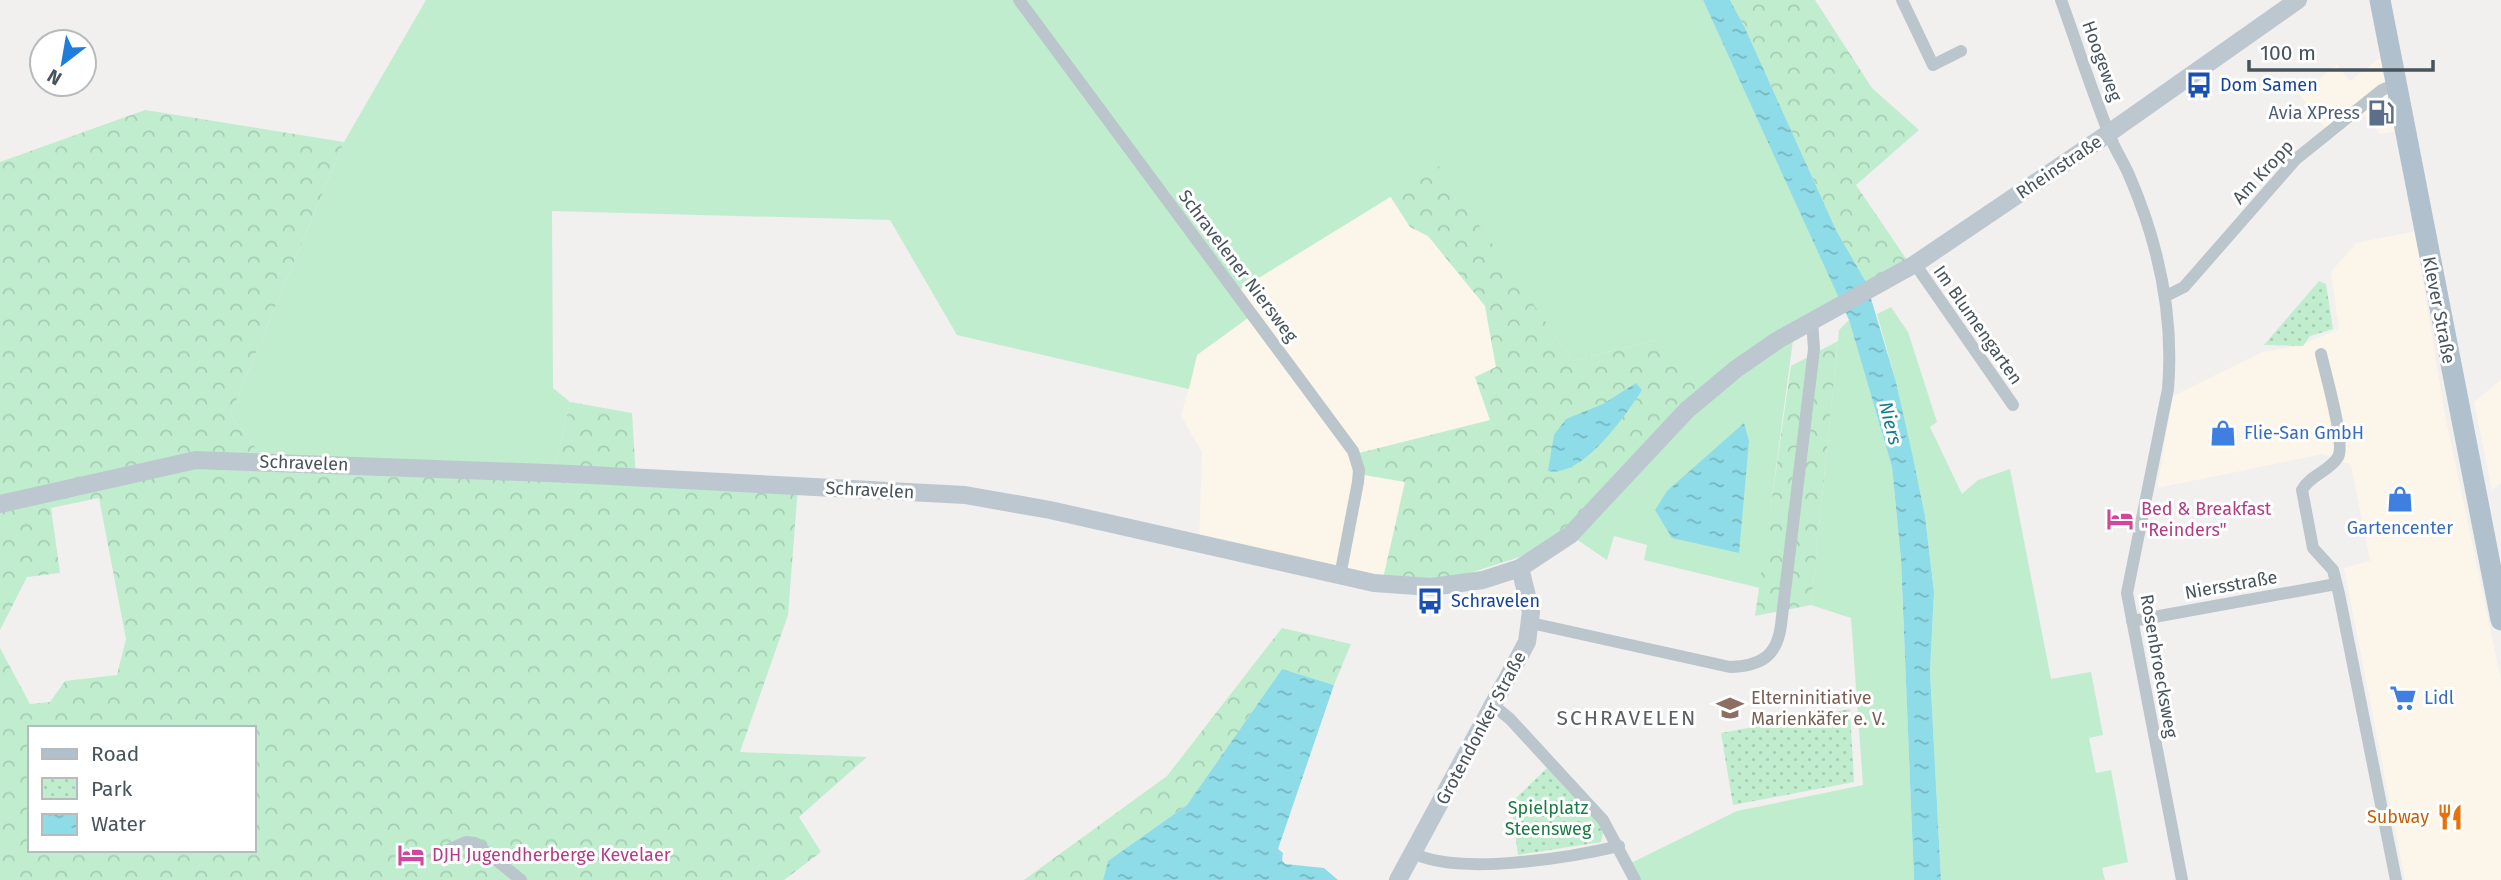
<svg xmlns="http://www.w3.org/2000/svg" width="2501" height="880" font-family="'Fira Sans',sans-serif">
<style>
.commercial{fill:#fbf5ea}
.grass{fill:#c0edce}
.forest{fill:url(#forest-crowns);fill-rule:evenodd}
.park{fill:url(#park-dots)}
.water{fill:url(#water-ripples)}
.lines{fill:none;stroke-linecap:round;stroke-linejoin:round}
.street{stroke:#bbc5cc;stroke-width:12}
.secondary{stroke:#bcc7d0;stroke-width:18}
.primary{stroke:#b0c0cd;stroke-width:21}
.labels{text-anchor:middle;stroke-width:6;stroke-linejoin:round;paint-order:stroke}
.street-label{font-size:18px;fill:#48545c;stroke:#fff}
.transit-label{font-size:18px;fill:#164399;stroke:#fff;text-anchor:start}
.service-label{font-size:18px;fill:#4e5e75;stroke:#fff;text-anchor:end}
.shop-label{font-size:18px;fill:#366cbe;stroke:#fff;text-anchor:start}
.hotel-label{font-size:18px;fill:#b23c85;stroke:#fff;text-anchor:start}
.education-label{font-size:18px;fill:#785e54;stroke:#fff;text-anchor:start}
.park-label{font-size:18px;fill:#1b7b45;stroke:#fff}
.food-label{font-size:18px;fill:#c56008;stroke:#fff;text-anchor:end}
.water-label{font-size:19px;font-style:italic;fill:#127d8f;stroke:#fff}
.quarter-label{font-size:21px;letter-spacing:2px;fill:#5c6064;stroke:#fff}
</style>
<defs>
<pattern id="forest-crowns" width="20" height="18" patternUnits="userSpaceOnUse" patternTransform="scale(1.75)"><rect width="20" height="18" fill="#c0edce"/><path d="M2 6a3 3 0 1 1 6 0M12 15a3 3 0 1 1 6 0" fill="none" stroke="#a6cdb3"/></pattern>
<pattern id="park-dots" width="8" height="8" patternUnits="userSpaceOnUse" patternTransform="scale(1.75)"><rect width="8" height="8" fill="#c0edce"/><path d="M2 2h.1M6 6h.1" fill="none" stroke="#a6cdb3" stroke-width="1.8" stroke-linecap="round"/></pattern>
<pattern id="water-ripples" width="26" height="14" patternUnits="userSpaceOnUse" patternTransform="scale(1.75)"><rect width="26" height="14" fill="#8edce8"/><path d="M2 4q2-2 4 0t4 0M15 11q2-2 4 0t4 0" fill="none" stroke="#76b5bf"/></pattern>
</defs>
<rect width="100%" height="100%" fill="#f2efef"/>
<g class="commercial">
<path d="M2380 58 2396 131 2380 134 2363 114 2333 138 2299 94 2337 65 2350 81Z"/>
<path d="M1390 196 1410 227 1428 236 1485 306 1496 368 1475 377 1491 420 1354 473 1405 482 1382 583 1199 544 1202 452 1181 416 1197 355 1252 315 1235 292Z"/>
<path d="M2415 231 2444 410 2501 680V880H2405L2344 568 2370 561 2351 465 2323 454 2157 488 2173 396 2262 352 2299 346 2339 329 2331 272 2356 243Z"/>
<path d="M2501 380V483L2492 490 2474 402Z"/>
</g>
<g class="grass">
<path d="M426 0H1703L1839 296 1793 340 1760 588 1644 560 1647 545 1614 536 1607 560 1570 535 1656 340 1572 361 1439 167 1236 292 1252 315 1197 355 1189 389 957 335 890 220 552 211 553 388 570 402 554 472 266 461 230 415 344 142Z"/>
<path d="M1891 307 1908 332 1937 422 1930 427 1962 494 1978 480 2010 469 2051 679 2091 672 2103 735 2089 738 2096 773 2111 770 2128 862 2102 868 2105 880H1941L1930 671 1934 592 1925 516 1896 382 1877 314Z"/>
<path d="M1849 320 1892 467 1901 559 1914 880H1635L1629 864 1737 811 1863 785 1851 618 1811 605 1838 341 1839 330Z"/>
</g>
<g class="forest">
<path d="M1730 0H1815L1872 88 1919 130 1856 185 1907 260 1866 282 1836 230 1745 28Z"/>
<path d="M145 110 344 142 230 415 266 461 554 472 570 402 632 413 636 478 798 487 788 615 740 752 867 757 799 817 821 852 784 880H0V648L30 704 50 702 65 681 117 675 126 639 99 498 51 508 60 573 27 577 0 630V162ZM30 728H254V850H30Z"/>
<path d="M1439 166 1572 361 1656 340 1708 390 1568 526 1523 556 1460 576 1382 583 1405 482 1353 473 1351 455 1490 420 1475 377 1496 367 1485 306 1428 236 1410 227 1390 196Z"/>
<path d="M1838 341 1811 605 1755 616 1791 366Z"/>
<path d="M1282 628 1351 644 1334 685 1282 669 1187 805 1108 861 1103 880H1024L1167 776Z"/>
</g>
<g class="park">
<path d="M2319 281 2326 284 2333 329 2310 336 2303 346 2264 345Z"/>
<path d="M1850 709 1854 782 1733 805 1721 733Z"/>
<path d="M1547 768 1599 824 1603 833 1601 842 1518 855 1511 803Z"/>
</g>
<g class="water">
<path d="M1703 0H1730L1745 28 1836 230 1866 282 1896 382 1912 453 1925 516 1934 592 1930 671 1941 880H1914L1901 559 1892 467 1849 320Z"/>
<path d="M1636 383 1642 390C1625 416 1583 478 1548 471L1554 435 1566 419 1603 404Z"/>
<path d="M1744 423 1749 441 1739 553 1672 538 1655 510 1667 491Z"/>
<path d="M1282 669 1334 685 1278 849 1283 853 1282 860 1285 864 1324 868 1338 880H1103L1108 861 1187 805Z"/>
</g>
<g class="lines">
<g class="street">
<path d="M1019 0 1353 451 1359 470 1358 482 1340 576"/>
<path d="M1902 0 1933 65 1961 51"/>
<path d="M2061 0C2078 47 2093 95 2112 141 2117 153 2124 163 2129 175 2158 242 2174 316 2168 389L2127 593 2182 880"/>
<path d="M1915 264 2013 405"/>
<path d="M2166 296 2184 287 2296 159 2382 90 2398 83"/>
<path d="M2321 354C2325 372 2346 444 2338 457 2330 471 2310 475 2302 490L2313 548 2333 570 2339 594 2396 880"/>
<path d="M2132 621 2336 584"/>
<path d="M1531 623 1730 667C1760 666 1777 657 1781 625L1814 349 1812 321"/>
<path d="M1493 705 1510 719 1603 820 1635 880"/>
<path d="M1413 853C1458 876 1569 858 1619 846"/>
<path d="M435 856 466 842 475 843 521 880"/>
</g>
<g class="secondary">
<path d="M0 504 196 460 572 474 965 495 1050 510 1374 583 1431 587 1483 580 1520 568 1570 535 1687 410 1736 369 1778 340 1915 264 2109 133 2298 0"/>
<path d="M1398 880 1527 642 1531 612 1520 568"/>
</g>
<path class="primary" d="M2380 0 2501 620"/>
</g>
<defs>
<g id="bus-bare" transform="scale(2.1)"><path d="M-5-6H5V4H4V6H2V4H-2V6H-4V4H-5ZM-3.5-4V0h7V-4ZM-3.5 1.2v1.5H-2V1.2ZM2 1.2v1.5H3.5V1.2Z" fill="#1a4fb4" stroke="#fff" stroke-width="2.5" paint-order="stroke"/></g>
<g id="fuel-bare" transform="scale(2.1)"><path d="M-5.5-6h7V0h2V4h1.3V-2.5L3-4.5l.8-.8L6-3V5H2.5V1h-1V6h-7ZM-4.2-4.7v3.2H.2V-4.7Z" fill="#5c6f8a" stroke="#fff" stroke-width="2.5" paint-order="stroke"/></g>
<g id="shop-bare" transform="scale(2.1)"><path d="M-5-2.5h2.3a2.7 3.5 0 0 1 5.4 0H5L5.5 6h-11ZM-1.5-2.5h3a1.5 2.3 0 0 0-3 0Z" fill="#3f7fe0" stroke="#fff" stroke-width="2.5" paint-order="stroke"/></g>
<g id="hotel-bare" transform="scale(2.1)"><path d="M-6-4.5h1.5V1H6V5H4.5V3h-9V5H-6ZM-4 0a1.8 1.8 0 1 1 3.6 0ZM.5 0V-2.5h3Q6-2.5 6 0Z" fill="#d1479c" stroke="#fff" stroke-width="2.5" paint-order="stroke"/></g>
<g id="supermarket-bare" transform="scale(2.1)"><path d="M-6-5.5h2.5l.6 2H6L4.5 2H-2.5L-4.4-4H-6ZM-1.5 3.2a1.3 1.3 0 1 0 .1 0ZM3 3.2a1.3 1.3 0 1 0 .1 0Z" fill="#3f7fe0" stroke="#fff" stroke-width="2.5" paint-order="stroke"/></g>
<g id="school-bare" transform="scale(2.1)"><path d="M0-5L7-2L0 1L-7-2ZM-4 1L0 2.5L4 1V4Q0 6-4 4Z" fill="#8d6e63" stroke="#fff" stroke-width="2.5" paint-order="stroke"/></g>
<g id="restaurant-bare" transform="scale(2.1)"><path d="M-5-6h1v4h1v-4h1v4h1v-4h1v5L-1.5 .5V6h-2V.5L-5-1ZM5-6V6H3V1.5H1.5Q1.5-4 5-6Z" fill="#e8710a" stroke="#fff" stroke-width="2.5" paint-order="stroke"/></g>
</defs>
<g fill-rule="evenodd">
<use href="#bus-bare" x="2199" y="85"/>
<use href="#fuel-bare" x="2381" y="113"/>
<use href="#shop-bare" x="2223" y="433"/>
<use href="#shop-bare" x="2400" y="499"/>
<use href="#hotel-bare" x="2120" y="519"/>
<use href="#bus-bare" x="1430" y="601"/>
<use href="#supermarket-bare" x="2403" y="698"/>
<use href="#school-bare" x="1730" y="708"/>
<use href="#restaurant-bare" x="2450" y="817"/>
<use href="#hotel-bare" x="411" y="855"/>
</g>
<g class="labels">
<g class="street-label">
<text transform="translate(2102 61) rotate(70)" y="6">Hoogeweg</text>
<text transform="translate(2059 167) rotate(-34)" y="6">Rheinstraße</text>
<text transform="translate(2263 172) rotate(-47)" y="6">Am Kropp</text>
<text transform="translate(1238 266) rotate(53)" y="6">Schravelener Niersweg</text>
<text transform="translate(2439 310) rotate(79)" y="6">Klever Straße</text>
<text transform="translate(1978 325) rotate(55)" y="6">Im Blumengarten</text>
<text transform="translate(304 463) rotate(2)" y="6">Schravelen</text>
<text transform="translate(870 490) rotate(3)" y="6">Schravelen</text>
<text transform="translate(2231 585) rotate(-10)" y="6">Niersstraße</text>
<text transform="translate(2159 666) rotate(80)" y="6">Rosenbroecksweg</text>
<text transform="translate(1481 728) rotate(-62)" y="6">Grotendonker Straße</text>
</g>
<g class="transit-label">
<text x="2220" y="91">Dom Samen</text>
<text x="1451" y="607">Schravelen</text>
</g>
<g class="service-label">
<text x="2360" y="119">Avia XPress</text>
</g>
<g class="shop-label">
<text x="2244" y="439">Flie-San GmbH</text>
<text x="2400" y="534" text-anchor="middle">Gartencenter</text>
<text x="2424" y="704">Lidl</text>
</g>
<g class="hotel-label">
<text x="2141" y="515">Bed &amp; Breakfast<tspan x="2141" dy="21">"Reinders"</tspan></text>
<text x="432" y="861">DJH Jugendherberge Kevelaer</text>
</g>
<g class="education-label">
<text x="1751" y="704">Elterninitiative<tspan x="1751" dy="21">Marienkäfer e. V.</tspan></text>
</g>
<g class="park-label">
<text x="1548" y="814">Spielplatz<tspan x="1548" dy="21">Steensweg</tspan></text>
</g>
<g class="food-label">
<text x="2429" y="823">Subway</text>
</g>
<g class="water-label">
<text transform="translate(1891 423) rotate(76)" y="7">Niers</text>
</g>
<g class="quarter-label">
<text x="1627" y="725">SCHRAVELEN</text>
</g>
</g>
<rect x="28" y="726" width="228" height="126" fill="#ffffff" stroke="#b6bbbe" stroke-width="2"/>
<rect x="42" y="749" width="35" height="10" fill="#b0c0cd" stroke="#b6bbbe" stroke-width="2"/>
<text x="91" y="761" font-size="21" fill="#48545c">Road</text>
<rect x="42" y="778" width="35" height="21" fill="url(#park-dots)" stroke="#b6bbbe" stroke-width="2"/>
<text x="91" y="796" font-size="21" fill="#48545c">Park</text>
<rect x="42" y="814" width="35" height="21" fill="url(#water-ripples)" stroke="#b6bbbe" stroke-width="2"/>
<text x="91" y="831" font-size="21" fill="#48545c">Water</text>
<g transform="translate(63 63) rotate(211)"><circle r="33" fill="#ffffff" stroke="#b6bbbe" stroke-width="2"/>
<path d="M0-5L12 26L0 18L-12 26Z" fill="#207edb"/>
<text y="-10" font-size="19" font-weight="bold" text-anchor="middle" fill="#48545c">N</text>
</g>
<path d="M2249 60v10h184v-10" fill="none" stroke="#48545c" stroke-width="3.5"/>
<text x="2260" y="60" font-size="21" fill="#48545c" stroke="#ffffff" stroke-width="5" paint-order="stroke">100 m</text>
</svg>
